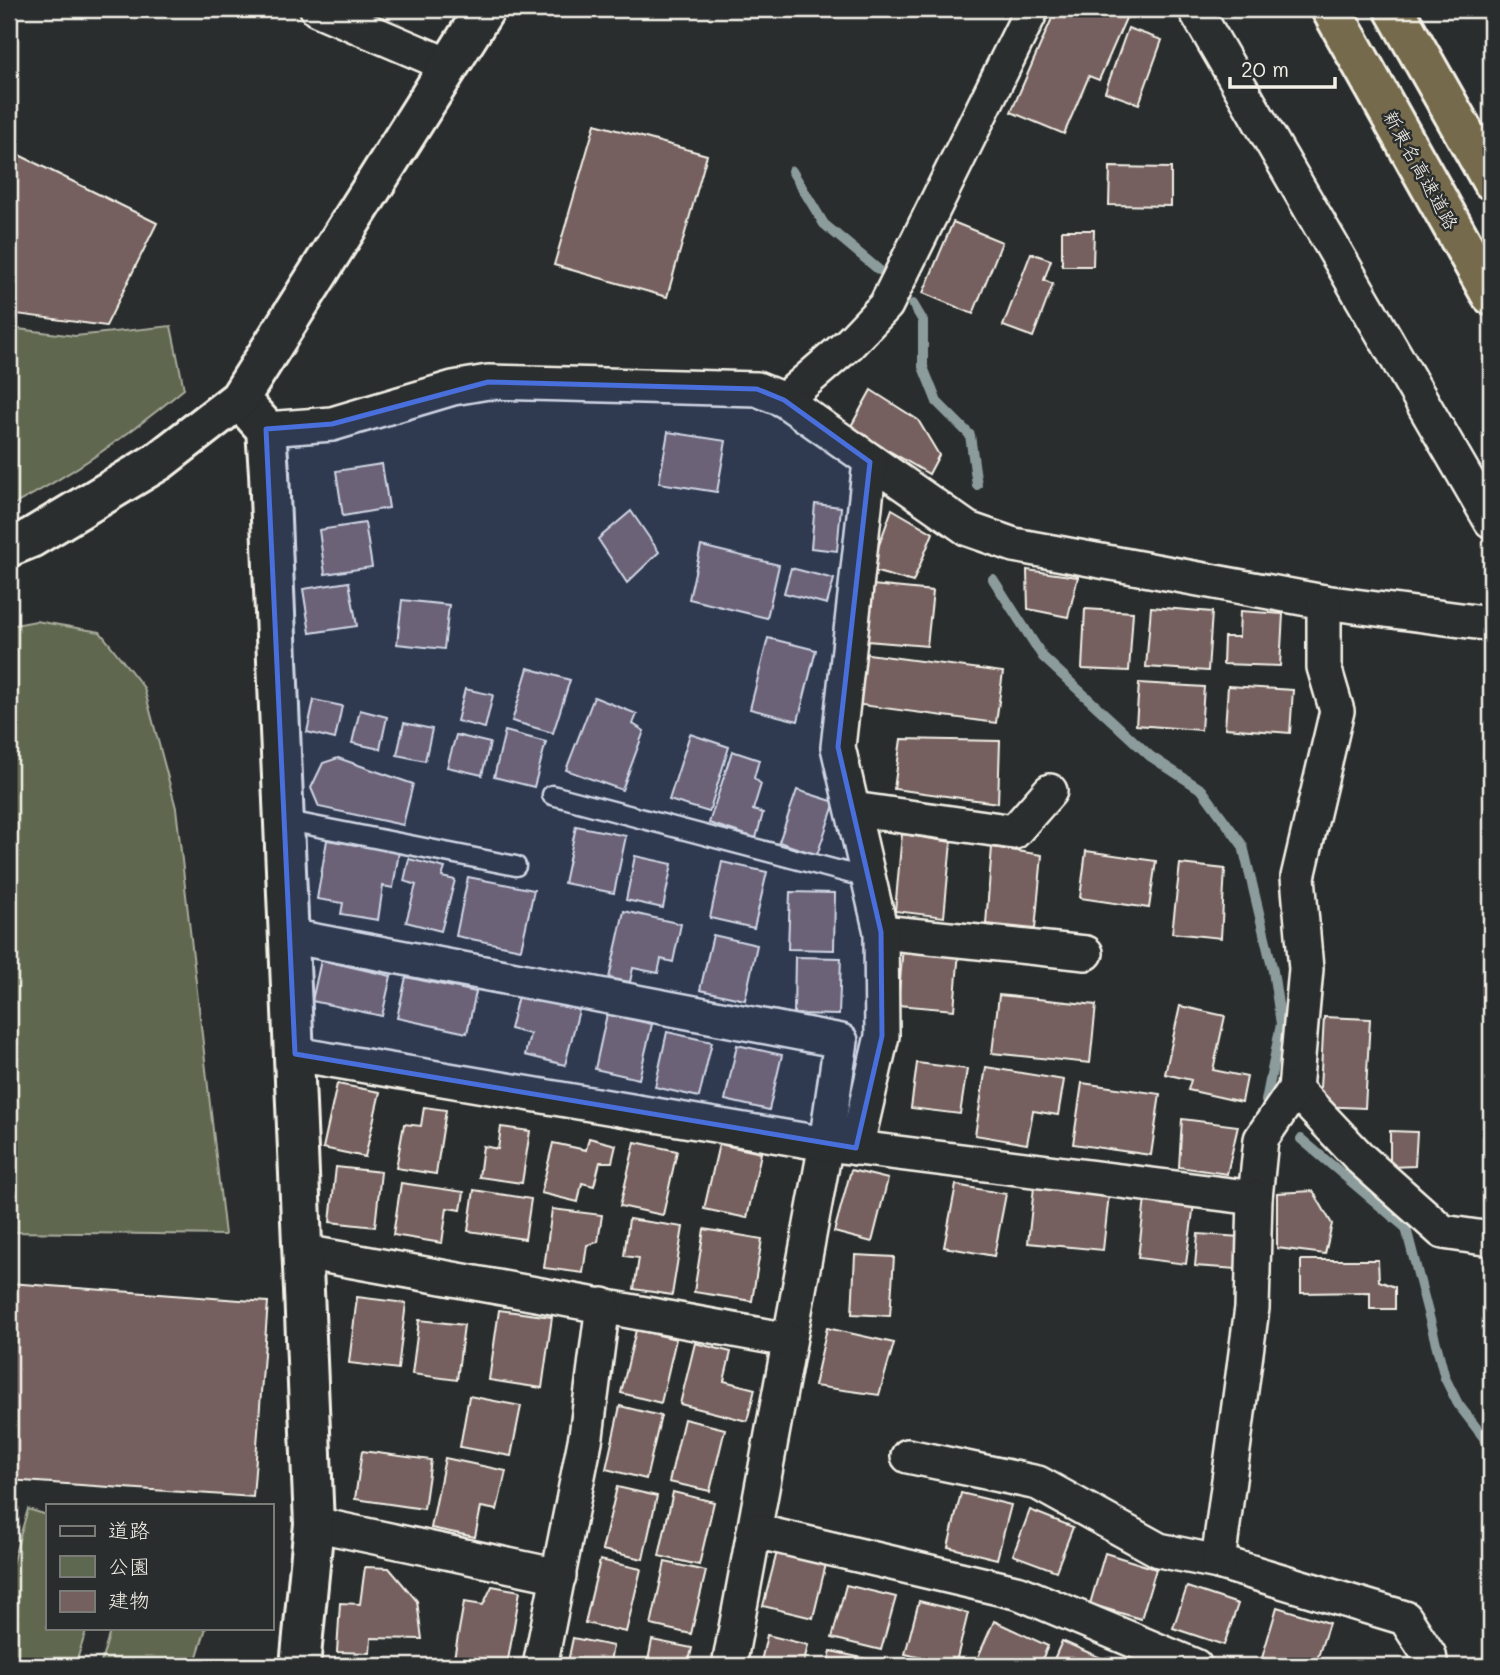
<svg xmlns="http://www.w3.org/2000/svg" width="1500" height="1675" font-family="Mali,'Klee One',sans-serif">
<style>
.green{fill:#5e6850;stroke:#a9ac9c;stroke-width:2}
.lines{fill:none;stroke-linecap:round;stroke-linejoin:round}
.stream{stroke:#8c9c9c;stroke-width:10}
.building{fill:#74615f;stroke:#f4f1e8;stroke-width:2}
.lane-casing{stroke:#f4f1e8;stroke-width:23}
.street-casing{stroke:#f4f1e8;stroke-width:38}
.secondary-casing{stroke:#f4f1e8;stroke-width:44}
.highway-casing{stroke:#f4f1e8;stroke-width:44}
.lane{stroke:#2a2d2e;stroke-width:18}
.street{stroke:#2a2d2e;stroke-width:33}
.secondary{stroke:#2a2d2e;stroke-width:38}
.highway{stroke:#746b4b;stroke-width:38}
.marked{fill:#486fdb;fill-opacity:0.2;stroke:#486fdb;stroke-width:5;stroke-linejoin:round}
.labels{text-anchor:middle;stroke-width:5;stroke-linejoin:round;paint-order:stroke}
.street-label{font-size:19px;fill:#f4f1e8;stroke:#2a2d2e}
</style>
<rect width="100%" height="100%" fill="#2a2d2e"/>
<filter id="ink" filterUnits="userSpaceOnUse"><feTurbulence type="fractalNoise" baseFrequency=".0143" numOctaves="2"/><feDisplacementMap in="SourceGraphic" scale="14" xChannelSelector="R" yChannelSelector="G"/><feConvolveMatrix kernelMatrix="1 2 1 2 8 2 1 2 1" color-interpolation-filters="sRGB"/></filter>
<g filter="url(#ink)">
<g class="green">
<path d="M171 326 184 389C129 435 72 475 9 507V328L75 336Z"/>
<path d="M36 621 100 632 144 688 176 808 225 1235 9 1232V626Z"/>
<path d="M28 1509 47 1515V1628H87L75 1666H9V1574Z"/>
<path d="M111 1628H206L194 1666H100Z"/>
</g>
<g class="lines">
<g class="stream">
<path d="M792 171 824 224 879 270"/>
<path d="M913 304 923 321V367L937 402 970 435 977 485"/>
<path d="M993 579 1043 657 1150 756 1202 790 1243 846 1273 971 1281 1024 1266 1101"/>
<path d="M1301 1139 1406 1228 1445 1378 1458 1404 1491 1447"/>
</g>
</g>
<g class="building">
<path d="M9 9H19L9 33Z"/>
<path d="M1056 9H1130L1099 80 1089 76 1064 134 1011 112Z"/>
<path d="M1128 28 1162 40 1139 104 1105 92Z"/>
<path d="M595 124 707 155 667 297 554 265Z"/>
<path d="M9 150 157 223 106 326 9 313Z"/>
<path d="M1110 167 1171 168V206L1109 205Z"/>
<path d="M953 222 1002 242 973 314 923 293Z"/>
<path d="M1062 230H1094L1093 266H1062Z"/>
<path d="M1031 253 1051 260 1044 280 1053 284 1033 337 1003 326Z"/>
<path d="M871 390 918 420 939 455 929 474 850 428Z"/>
<path d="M668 432 726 441 717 492 659 483Z"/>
<path d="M382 464 389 508 343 516 336 471Z"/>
<path d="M815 504 841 507 837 551 811 548Z"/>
<path d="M892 509 933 533 913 582 870 570Z"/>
<path d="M631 511 659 552 627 583 598 539Z"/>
<path d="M365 523 372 567 325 574 319 530Z"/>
<path d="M701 546 779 565 767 618 689 599Z"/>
<path d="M791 568 834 579 827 604 784 593Z"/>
<path d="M1027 570 1078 577 1068 617 1028 609Z"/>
<path d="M349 582 357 626 310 633 303 589Z"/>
<path d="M872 585 933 591 927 646 867 641Z"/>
<path d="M402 600 449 605 444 649 397 644Z"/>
<path d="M1151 607 1212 612 1208 671 1146 667Z"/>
<path d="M1085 609 1133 612 1129 671 1082 669Z"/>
<path d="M1240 611 1283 614 1280 666 1223 664 1224 637H1239Z"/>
<path d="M768 638 816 650 798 721 750 709Z"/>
<path d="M861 653 1003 672 996 723 854 704Z"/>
<path d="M528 668 570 680 553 733 512 721Z"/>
<path d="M1139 683 1204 687 1201 730 1136 725Z"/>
<path d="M1228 686 1293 690 1290 733 1225 728Z"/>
<path d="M465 689 493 695 485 728 457 721Z"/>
<path d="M594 697 637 714 633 724 644 731 622 790 566 770Z"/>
<path d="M314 700 342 706 335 739 307 732Z"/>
<path d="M360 710 387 717 380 749 352 743Z"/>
<path d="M404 723 432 729 425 761 397 755Z"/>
<path d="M505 731 546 742 534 787 494 777Z"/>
<path d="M690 734 729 747 709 812 669 800Z"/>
<path d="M456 735 490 743 482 775 447 767Z"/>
<path d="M901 739 1000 741 998 803 894 789Z"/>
<path d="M732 751 759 760 754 778 761 784 753 810 763 813 756 838 709 823Z"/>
<path d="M338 758 413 784 403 825 319 807 311 788 323 763Z"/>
<path d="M797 790 835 802 817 855 779 842Z"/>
<path d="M576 826 626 836 614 893 564 883Z"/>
<path d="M902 834 951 842 944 917 895 911Z"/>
<path d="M327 840 399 852 393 888 383 886 378 920 341 914 343 903 317 899Z"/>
<path d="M992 847 1042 855 1035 929 986 924Z"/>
<path d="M1086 851 1156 861 1149 908 1080 898Z"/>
<path d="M635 856 672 864 663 908 626 900Z"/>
<path d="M409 859 445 868 442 877 455 880 441 931 406 922 416 885 404 881Z"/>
<path d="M722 862 767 872 754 928 710 918Z"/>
<path d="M1180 864 1225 869 1221 938 1172 933Z"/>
<path d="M468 877 534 890 521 949 456 936Z"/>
<path d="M790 892 835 893 834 950 788 949Z"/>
<path d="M624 911 681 924 673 962 661 959 658 973 633 968 630 982 609 978Z"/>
<path d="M713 935 757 945 745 1000 700 990Z"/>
<path d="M903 946 959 951 954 1010 898 1005Z"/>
<path d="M795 957 841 958 839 1015 794 1014Z"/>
<path d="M321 960 391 976 382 1016 312 1001Z"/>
<path d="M406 977 476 992 467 1033 397 1018Z"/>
<path d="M999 995 1096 1005 1090 1063 992 1053Z"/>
<path d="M518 996 579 1010 565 1065 525 1055 530 1034 510 1029Z"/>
<path d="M1180 1006 1225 1016 1213 1070 1247 1077 1242 1102 1188 1090 1191 1080 1165 1074Z"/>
<path d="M607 1014 652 1024 639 1079 595 1069Z"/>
<path d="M1324 1017 1370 1019 1365 1108 1319 1106Z"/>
<path d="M667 1032 712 1042 699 1097 655 1087Z"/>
<path d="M737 1045 782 1055 769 1110 725 1100Z"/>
<path d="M917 1063 967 1069 960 1114 911 1108Z"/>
<path d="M986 1067 1064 1080 1058 1115 1033 1111 1027 1144 975 1135Z"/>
<path d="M1082 1083 1160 1094 1151 1155 1073 1144Z"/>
<path d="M337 1084 380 1092 365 1157 323 1148Z"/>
<path d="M424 1107 446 1110 436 1174 396 1168 404 1124 421 1126Z"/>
<path d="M1182 1119 1238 1126 1227 1174 1179 1167Z"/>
<path d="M501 1127 530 1131 522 1183 479 1177 483 1146 498 1149Z"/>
<path d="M1390 1131 1417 1132 1415 1166 1390 1167Z"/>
<path d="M589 1138 616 1145 612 1162H600L594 1186 582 1183 578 1202 541 1193 553 1143 586 1150Z"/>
<path d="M635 1142 677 1151 663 1215 620 1206Z"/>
<path d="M719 1144 761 1153 747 1218 704 1209Z"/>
<path d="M336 1167 381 1172 375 1227 330 1222Z"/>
<path d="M851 1170 888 1179 872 1242 834 1232Z"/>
<path d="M401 1183 464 1192 461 1210 447 1208 442 1243 393 1235Z"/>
<path d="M956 1185 1006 1194 994 1256 944 1247Z"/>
<path d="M1034 1187 1109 1194 1103 1250 1028 1243Z"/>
<path d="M474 1190 531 1199 525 1239 468 1231Z"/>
<path d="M1313 1191 1332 1224 1325 1254 1277 1248V1193Z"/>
<path d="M1145 1199 1194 1204 1186 1264 1138 1258Z"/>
<path d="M552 1209 602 1215 598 1242 587 1245 583 1273 544 1268Z"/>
<path d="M629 1219 683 1227 672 1295 634 1289 639 1258 624 1256Z"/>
<path d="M704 1229 762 1239 752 1301 694 1292Z"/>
<path d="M1198 1234 1240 1237 1237 1269 1195 1266Z"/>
<path d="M855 1255 894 1257 890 1316 852 1314Z"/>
<path d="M1301 1260H1378L1379 1281 1395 1287V1309H1370V1292L1301 1293Z"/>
<path d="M9 1283 268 1302 253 1497 9 1480Z"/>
<path d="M357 1297 406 1303 398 1369 349 1363Z"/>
<path d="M499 1310 552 1317 542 1388 489 1380Z"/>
<path d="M419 1320 464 1325 457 1380 412 1374Z"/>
<path d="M827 1328 894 1343 879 1395 814 1386Z"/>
<path d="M636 1330 676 1339 661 1403 621 1393Z"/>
<path d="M695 1343 731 1352 724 1381 755 1389 747 1421 680 1404Z"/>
<path d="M469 1396 521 1406 511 1456 460 1447Z"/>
<path d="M620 1406 661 1416 646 1479 606 1469Z"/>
<path d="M684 1419 725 1429 710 1491 669 1482Z"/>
<path d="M362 1451 431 1460 424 1509 355 1499Z"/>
<path d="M445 1458 506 1471 497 1510 481 1507 475 1537 431 1528Z"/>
<path d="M617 1487 657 1496 643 1559 602 1550Z"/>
<path d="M673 1492 714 1502 699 1565 659 1556Z"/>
<path d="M961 1493 1011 1505 997 1559 948 1547Z"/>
<path d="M1030 1510 1073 1527 1056 1571 1013 1555Z"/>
<path d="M777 1552 826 1564 813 1618 763 1606Z"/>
<path d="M1105 1553 1156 1569 1141 1619 1090 1604Z"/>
<path d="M600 1560 641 1569 626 1632 585 1623Z"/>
<path d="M665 1562 706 1571 691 1634 651 1625Z"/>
<path d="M365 1567 389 1568 417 1601 422 1639 371 1638 370 1653 337 1652 340 1603 360 1604Z"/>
<path d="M846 1585 896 1597 881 1650 832 1638Z"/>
<path d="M492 1586 520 1591 507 1666 454 1658 464 1602 483 1605Z"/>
<path d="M1187 1587 1238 1604 1224 1645 1173 1628Z"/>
<path d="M919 1601 968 1613 955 1666 905 1654Z"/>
<path d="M1277 1607 1329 1623 1315 1666H1290L1262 1658Z"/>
<path d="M994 1621 1048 1646 1039 1666H974Z"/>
<path d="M767 1635 808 1645 803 1666H760Z"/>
<path d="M573 1638 613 1646 609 1666H567Z"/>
<path d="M652 1640 692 1648 688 1666H647Z"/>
<path d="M1062 1641 1117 1665 1051 1666Z"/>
<path d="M831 1651 871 1660 870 1666H827Z"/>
</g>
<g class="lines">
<g class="lane-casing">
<g id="lane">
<path d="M552 795 871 879"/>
<path d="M283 820 516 866"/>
</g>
</g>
<g class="street-casing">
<g id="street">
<path d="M317 9 448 65"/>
<path d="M1195 9 1491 521"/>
<path d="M784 400 850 343 886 305 1032 9"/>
<path d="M266 429 332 424 453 388 488 382 757 389 784 400 968 529 1014 545 1324 602 1491 624"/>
<path d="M1324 602V667L1337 711 1298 877 1306 969 1295 1089 1361 1159 1443 1232 1491 1239"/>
<path d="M853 809 1014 832 1050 791"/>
<path d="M881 932 1086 953"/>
<path d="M289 936 841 1041 826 1144 729 1666"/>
<path d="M295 1054 826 1144 1255 1198 1261 1139 1295 1089"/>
<path d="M856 1148 882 1036 881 932 838 747 870 462"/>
<path d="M304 1252 789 1340"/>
<path d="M908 1456 1038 1483 1159 1550 1218 1562 1405 1618 1429 1655 1431 1666"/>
<path d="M314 1524 559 1576"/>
<path d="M755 1531 1020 1593 1195 1666"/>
<path d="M1218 1562 1252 1308 1255 1198"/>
<path d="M540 1666 586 1436 603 1305"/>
</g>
</g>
<g class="secondary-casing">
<g id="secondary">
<path d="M239 399 266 429 269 473 314 1524 300 1666"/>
<path d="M9 547 31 538 159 461 239 399 485 9"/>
</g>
</g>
<g class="highway-casing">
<g id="highway">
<path d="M1331 9 1491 295"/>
<path d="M1394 9 1491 180"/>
</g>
</g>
<use href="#lane" class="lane"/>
<use href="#street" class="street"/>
<use href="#secondary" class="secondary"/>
<use href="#highway" class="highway"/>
</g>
</g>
<path class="marked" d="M488 382 757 389 784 400 870 462 838 747 881 932 882 1036 856 1148 295 1054 266 429 332 424Z"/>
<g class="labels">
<g class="street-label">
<text transform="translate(1421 170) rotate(61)" y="7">新東名高速道路</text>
</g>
</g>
<rect width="1500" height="1675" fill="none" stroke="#2a2d2e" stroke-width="35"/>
<rect x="18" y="18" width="1465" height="1640" fill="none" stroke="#f4f1e8" stroke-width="2.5" filter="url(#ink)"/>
<rect x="46" y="1504" width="228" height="126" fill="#2a2d2e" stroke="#7b7b78" stroke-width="2"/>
<rect x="60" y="1526" width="35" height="10" fill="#2a2d2e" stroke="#7b7b78" stroke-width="2"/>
<text x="108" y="1538" font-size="21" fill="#f4f1e8">道路</text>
<rect x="60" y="1556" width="35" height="21" fill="#5e6850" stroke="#7b7b78" stroke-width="2"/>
<text x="108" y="1574" font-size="21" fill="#f4f1e8">公園</text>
<rect x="60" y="1591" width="35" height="21" fill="#74615f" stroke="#7b7b78" stroke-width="2"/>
<text x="108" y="1608" font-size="21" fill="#f4f1e8">建物</text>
<path d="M1230 77v10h105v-10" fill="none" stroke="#f4f1e8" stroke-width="3.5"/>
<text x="1241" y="77" font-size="21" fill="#f4f1e8" stroke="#2a2d2e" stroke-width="5" paint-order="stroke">20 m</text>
</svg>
